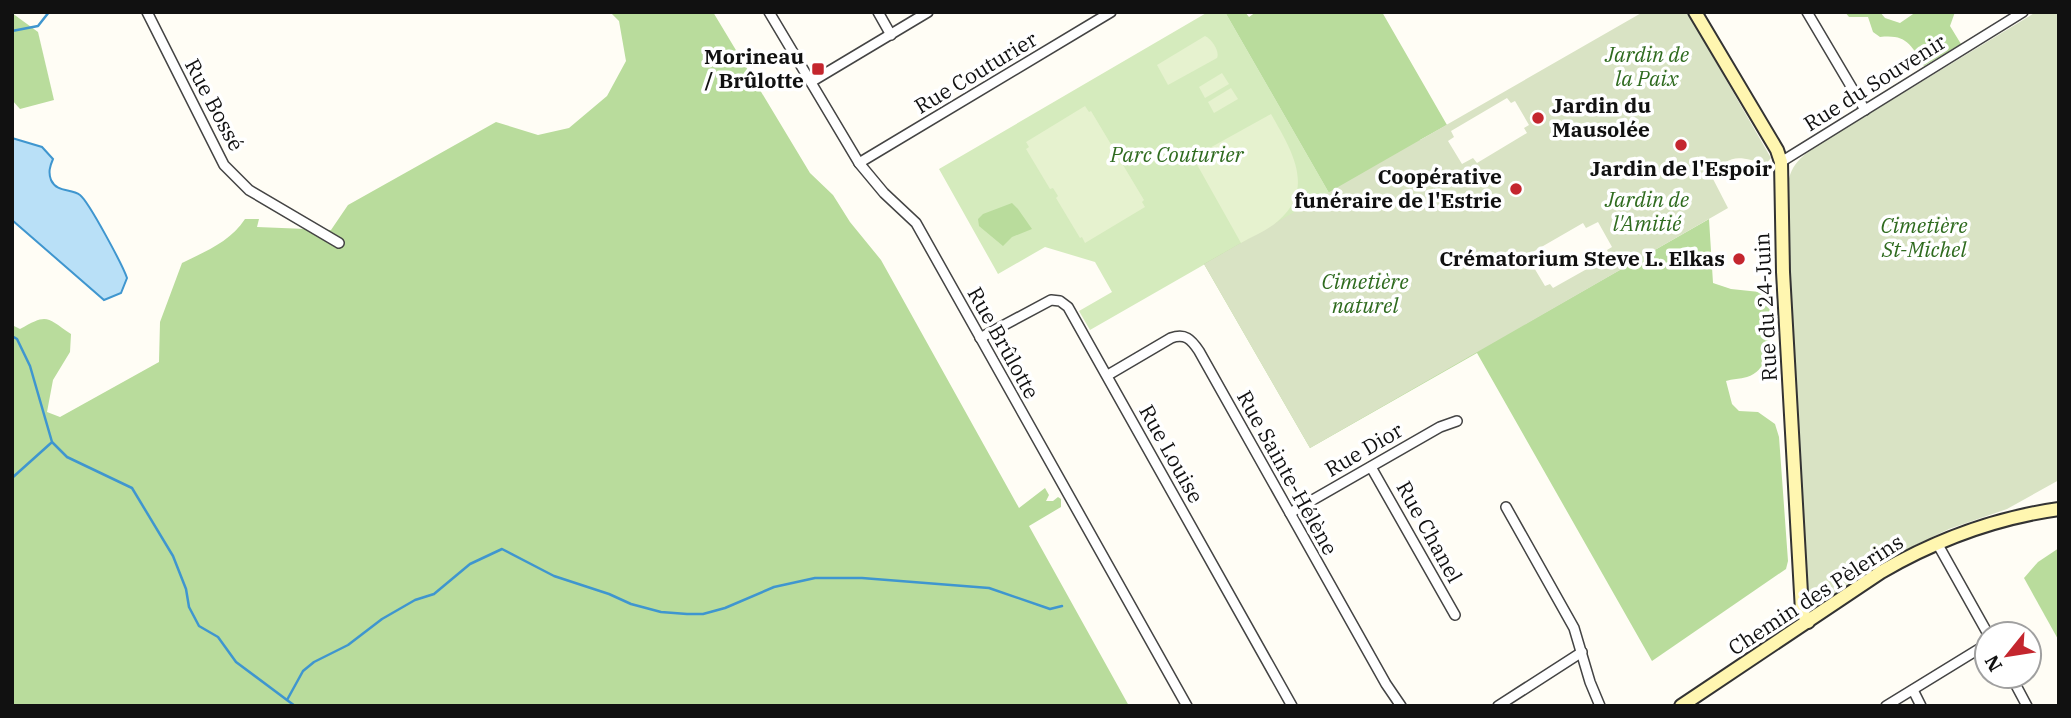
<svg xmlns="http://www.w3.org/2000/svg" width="2071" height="718" font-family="'IBM Plex Serif',serif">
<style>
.green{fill:#d5ebbd}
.forest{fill:#b9dc9c}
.cemetery{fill:#d9e3c4;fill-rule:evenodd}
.pitch{fill:#e6f2cf}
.water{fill:#b9e0f7;stroke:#3f96cf;stroke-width:2}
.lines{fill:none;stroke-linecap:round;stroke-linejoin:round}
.stream{stroke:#3f96cf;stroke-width:2.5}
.street-casing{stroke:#444;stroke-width:12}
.secondary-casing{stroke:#333;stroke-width:16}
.street{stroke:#fff;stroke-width:9}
.secondary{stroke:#fff6b0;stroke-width:12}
.poi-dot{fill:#c4262e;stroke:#fff;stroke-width:2.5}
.labels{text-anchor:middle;stroke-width:7;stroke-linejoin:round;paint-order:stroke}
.park-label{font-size:21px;font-style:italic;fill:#2f6b1f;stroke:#fff}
.poi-label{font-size:21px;font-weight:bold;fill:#111;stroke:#fff;text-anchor:end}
.street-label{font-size:21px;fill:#111;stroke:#fff}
</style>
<rect width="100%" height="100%" fill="#fffdf5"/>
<path class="green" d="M1208 12H1225L1329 193 1090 330 1079 311 1112 292 1095 262 1045 247 998 274 939 169Z"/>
<g class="forest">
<path d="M610 12H713L810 173 833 195 850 222 881 260 1019 508 1045 488 1049 495 1046 501H1053L1058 497 1061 499V507L1029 526 1129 706H12V325L20 329C48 313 46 317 71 334L70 352 53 380 47 412 60 417 159 362 160 322 182 263C206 251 230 242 245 219H259L257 227 331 230 348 205 496 122 538 135 569 128 607 96 626 61 619 21Z"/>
<path d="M1225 12H1245L1249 17 1256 12H1382L1447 125 1420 140 1525 324 1709 219 1713 283 1731 289 1769 293C1769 318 1778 367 1747 377 1740 379 1732 379 1726 381L1732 404 1739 411 1758 412 1775 424 1779 437 1788 561 1786 569 1652 661 1477 353 1310 448 1204 264 1329 193Z"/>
<path d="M1845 12H1880L1885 18 1900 23 1916 12H1955L1950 26 1961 44 1924 66C1911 45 1907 34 1880 37L1873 32 1868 17H1849Z"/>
<path d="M12 13 38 32 54 100 20 109 12 100Z"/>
<path d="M1012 203 1018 209 1032 229 1012 237 1003 246 979 226 978 219 983 214Z"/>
<path d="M2059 548V641L2024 578 2038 562Z"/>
</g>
<g class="cemetery">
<path d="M1643 12H1687L1771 158 1766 164C1740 157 1729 152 1712 177L1728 208 1310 448 1204 264ZM1507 98 1511 103 1515 101 1529 125 1524 128 1527 133 1477 163 1473 158 1462 164 1448 141 1454 137 1451 131ZM1598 222 1612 247 1607 250 1610 256 1553 288 1550 284 1545 286 1530 261 1534 258 1531 253 1583 223 1586 228Z"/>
<path d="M2036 12H2059V480L2007 509 1949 529 1899 553 1817 606C1802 599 1806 571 1805 556L1787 205C1787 174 1790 164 1816 146Z"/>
</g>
<g class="pitch">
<path d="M1205 36C1212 39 1220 52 1217 58L1168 85 1157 65Z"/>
<path d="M1222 73 1229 84 1205 98 1199 87Z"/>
<path d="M1231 88 1238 99 1214 113 1208 102Z"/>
<path d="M1085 106 1089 112 1091 111 1115 151 1113 153 1118 161 1120 160 1144 200 1142 202 1145 207 1085 243 1082 237 1080 238 1056 198 1058 196 1053 188 1050 189 1026 149 1029 147 1026 142Z"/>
<path d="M1271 114C1290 148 1317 188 1278 221 1268 230 1253 236 1241 243L1195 161 1197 155Z"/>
</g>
<path class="water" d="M12 138 42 147 53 159C50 166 48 172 51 180 57 193 71 188 80 195 89 202 123 266 127 278L121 293 104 300 12 220Z"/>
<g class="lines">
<g class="stream">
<path d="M12 31 38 26 49 12"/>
<path d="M12 336 17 339 30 366 52 442 67 457 132 488 173 556 186 589 189 607 199 626 218 637 236 662 295 706"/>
<path d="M12 478 51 443"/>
<path d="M287 700 303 671 314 662 348 645 382 619 415 600 434 594 470 564 502 549 554 576 609 594 631 604 661 612 687 614H703L725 608 774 587 815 578H862L989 588 1050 609 1062 606"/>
</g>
<g class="street-casing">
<g id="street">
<path d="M147 12 224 165 249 190 339 243"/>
<path d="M769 12 859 163 884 193 916 223 1187 706"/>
<path d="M878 12 891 35"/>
<path d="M1807 12 1865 110"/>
<path d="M811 82 928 12"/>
<path d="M1781 162 2023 12"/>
<path d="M859 163 1111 12"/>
<path d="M980 338 1051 300 1060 301 1068 307 1292 706"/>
<path d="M1108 375 1171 338C1185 333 1191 339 1199 351L1386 684 1401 706"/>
<path d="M1371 467 1455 615"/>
<path d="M1506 507 1574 628 1590 682 1600 706"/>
<path d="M1290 513 1440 427 1457 421"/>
<path d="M1937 543 1988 634"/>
<path d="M2011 676 2027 706"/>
<path d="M1913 690 1921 706"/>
<path d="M1498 706 1582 652"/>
<path d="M1886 706 1987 644"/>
</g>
</g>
<g class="secondary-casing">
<g id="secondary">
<path d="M1695 12 1777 150 1781 162 1783 272 1802 611 1808 622"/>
<path d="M1681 706 1881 572C1936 540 1995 518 2059 509"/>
</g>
</g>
<use href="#street" class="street"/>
<use href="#secondary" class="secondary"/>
</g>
<g class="poi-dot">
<rect x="811" y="62" width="14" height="14" rx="3.5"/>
<circle cx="1538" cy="118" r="7"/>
<circle cx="1681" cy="145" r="7"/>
<circle cx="1516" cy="189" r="7"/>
<circle cx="1739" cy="259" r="7"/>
</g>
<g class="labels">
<g class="park-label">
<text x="1647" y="62">Jardin de<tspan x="1647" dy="24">la Paix</tspan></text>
<text x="1177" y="162">Parc Couturier</text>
<text x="1647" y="207">Jardin de<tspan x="1647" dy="24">l'Amitié</tspan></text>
<text x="1924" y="233">Cimetière<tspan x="1924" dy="24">St-Michel</tspan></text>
<text x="1365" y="289">Cimetière<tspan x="1365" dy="24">naturel</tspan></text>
</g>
<g class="poi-label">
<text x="804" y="64">Morineau<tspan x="804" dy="24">/ Brûlotte</tspan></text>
<text x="1552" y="113" text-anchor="start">Jardin du<tspan x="1552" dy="24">Mausolée</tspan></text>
<text x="1681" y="176" text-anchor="middle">Jardin de l'Espoir</text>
<text x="1502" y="184">Coopérative<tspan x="1502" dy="24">funéraire de l'Estrie</tspan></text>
<text x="1725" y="266">Crématorium Steve L. Elkas</text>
</g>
<g class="street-label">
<text transform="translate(976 73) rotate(-31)" y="7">Rue Couturier</text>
<text transform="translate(1875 83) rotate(-32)" y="7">Rue du Souvenir</text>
<text transform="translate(214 105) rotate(62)" y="7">Rue Bossé</text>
<text transform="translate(1766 307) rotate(-93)" y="7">Rue du 24-Juin</text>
<text transform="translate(1003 343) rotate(61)" y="7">Rue Brûlotte</text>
<text transform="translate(1364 450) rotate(-30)" y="7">Rue Dior</text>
<text transform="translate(1171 454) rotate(61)" y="7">Rue Louise</text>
<text transform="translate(1287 473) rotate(61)" y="7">Rue Sainte-Hélène</text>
<text transform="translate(1429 532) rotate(61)" y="7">Rue Chanel</text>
<text transform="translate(1816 595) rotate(-33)" y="7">Chemin des Pèlerins</text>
</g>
</g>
<rect width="2071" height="718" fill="none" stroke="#111111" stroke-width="28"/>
<g transform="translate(2008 655) rotate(240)"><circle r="33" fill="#ffffff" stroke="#a0a0a0" stroke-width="2"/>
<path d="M0-5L12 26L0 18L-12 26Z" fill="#c4262e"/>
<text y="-10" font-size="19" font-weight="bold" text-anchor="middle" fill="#111111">N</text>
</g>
</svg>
